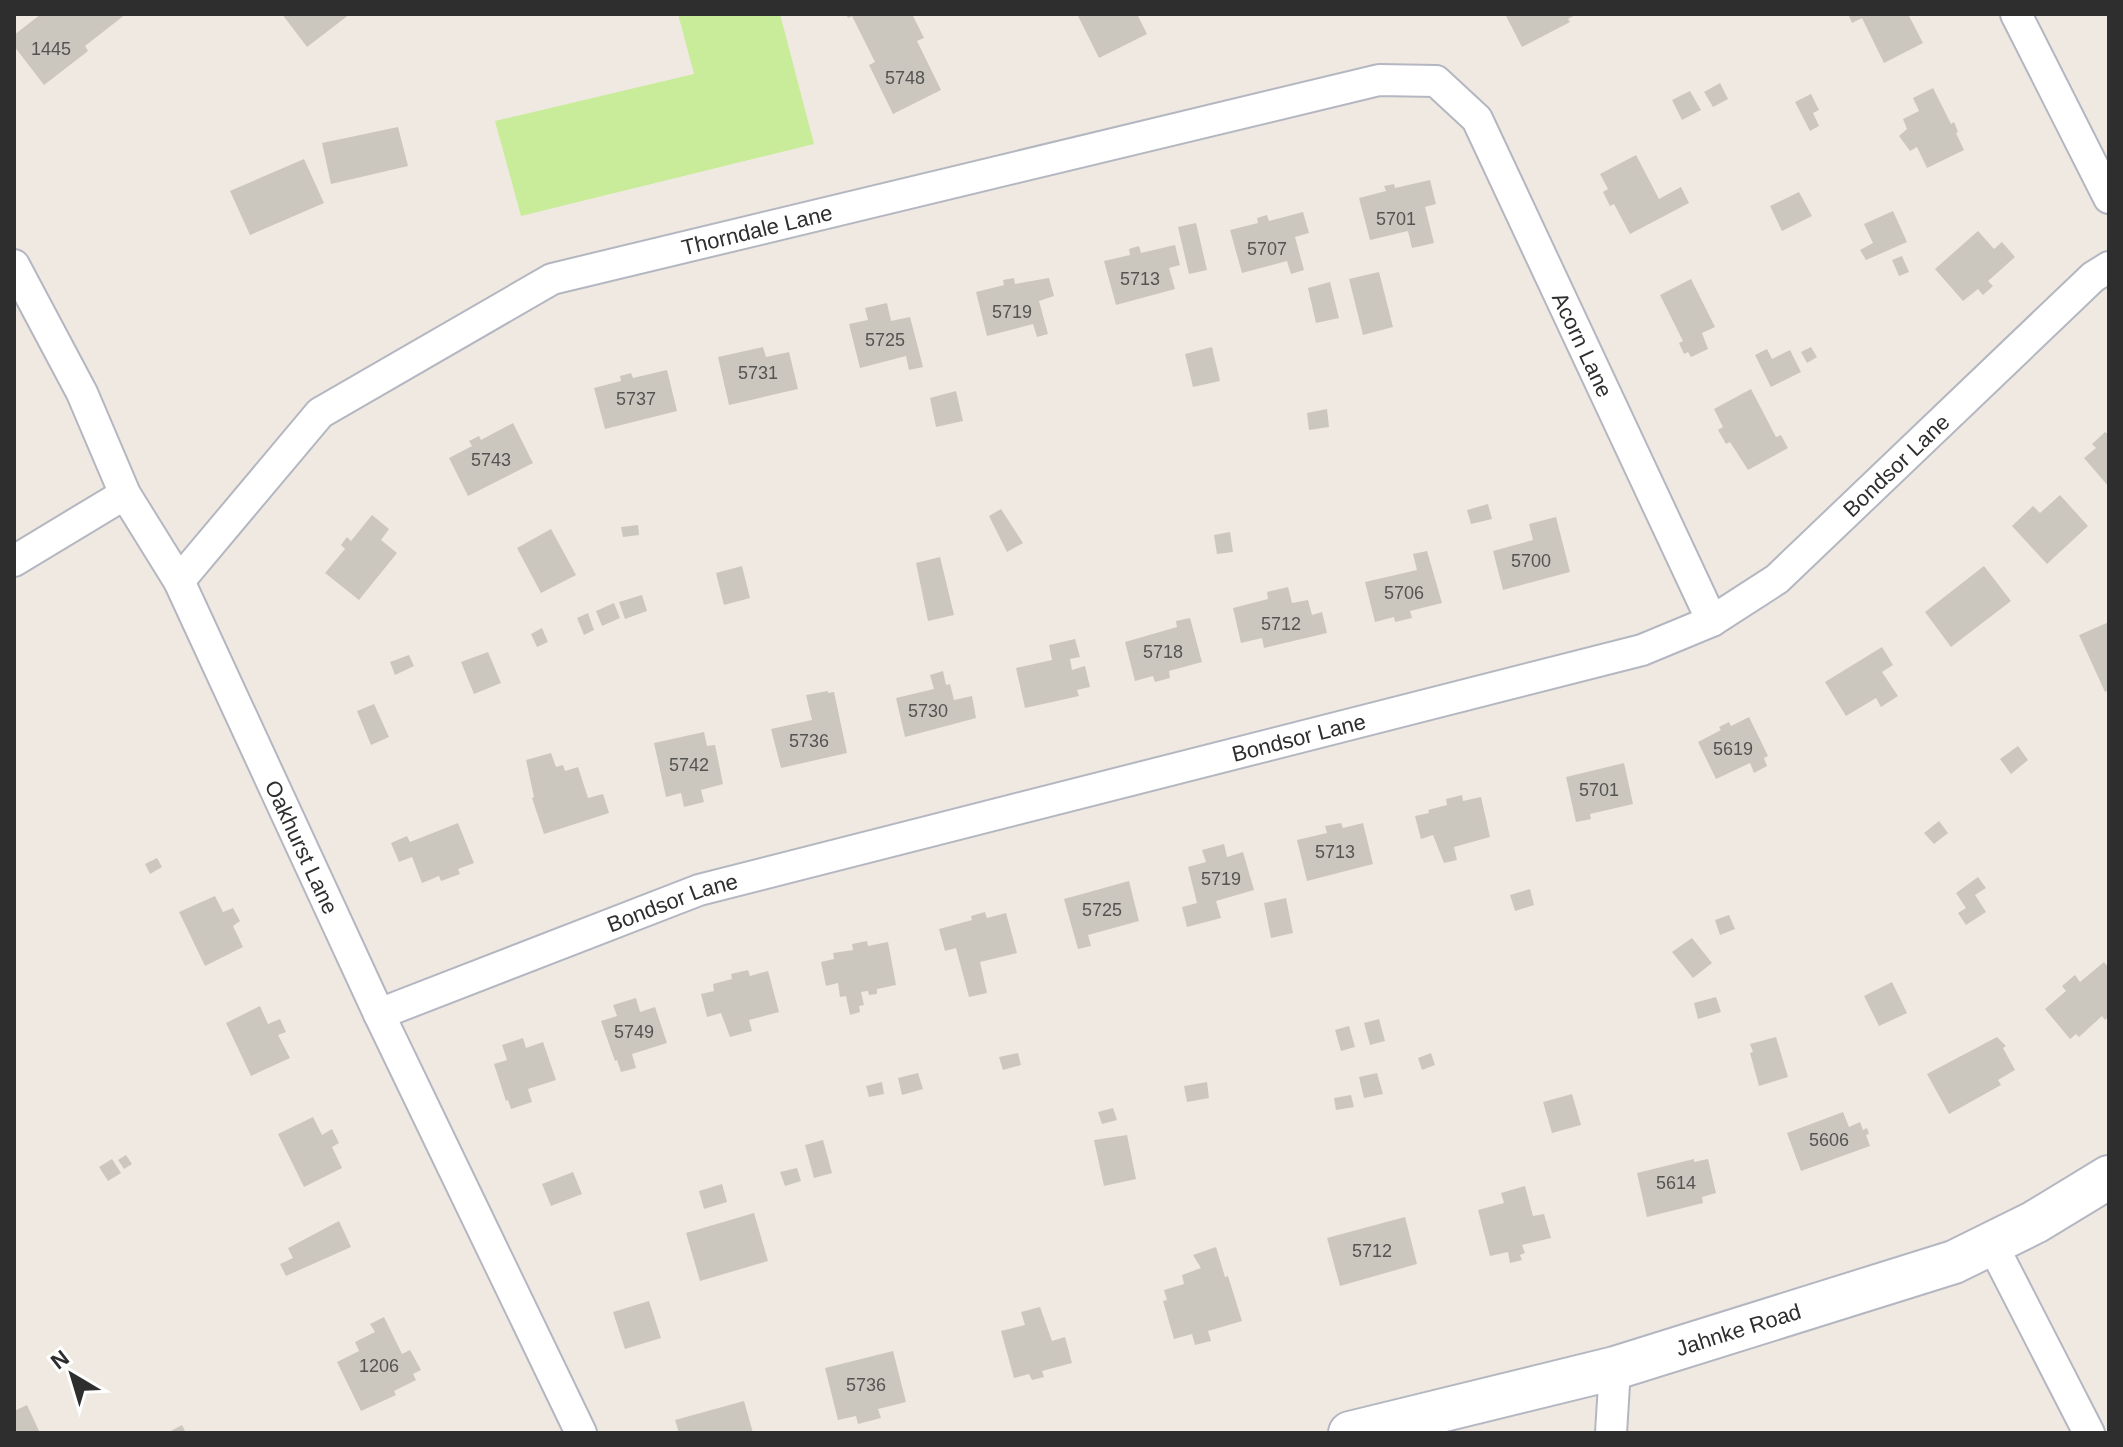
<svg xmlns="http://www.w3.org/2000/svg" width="2123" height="1447" font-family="Arial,sans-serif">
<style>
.pitch{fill:#c9ec9a}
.building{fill:#cbc7bf}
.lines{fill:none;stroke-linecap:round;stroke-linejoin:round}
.street-casing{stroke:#b4b7c1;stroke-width:34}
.secondary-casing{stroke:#b4b7c1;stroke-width:46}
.street{stroke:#fff;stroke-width:30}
.secondary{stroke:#fff;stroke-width:42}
.labels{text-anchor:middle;stroke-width:8;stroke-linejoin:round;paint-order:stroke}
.number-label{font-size:18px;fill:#555452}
.street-label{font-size:22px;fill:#2e2e2e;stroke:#fff}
</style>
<rect width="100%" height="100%" fill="#efe9e1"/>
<path class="pitch" d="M678 14H780L814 144 521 216 495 121 694 74Z"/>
<g class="building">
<path d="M41 14H126L85 46 88 51 44 85 14 46V35Z"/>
<path d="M282 14H350L307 47Z"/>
<path d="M846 14H912L924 38 917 41 941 90 893 114 869 65 875 62 852 16 848 18Z"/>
<path d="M1077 14H1137L1147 34 1099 58Z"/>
<path d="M1505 14H1577L1568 19 1570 22 1522 47Z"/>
<path d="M1848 14H1908L1923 43 1884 63 1862 18 1852 23Z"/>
<path d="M1720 83 1728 99 1713 107 1704 92Z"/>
<path d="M1933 88 1951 124 1954 122 1958 132 1956 133 1964 150 1927 168 1917 147 1910 151 1899 136 1907 129 1903 119 1919 111 1913 98Z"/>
<path d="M1690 91 1701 110 1682 120 1672 100Z"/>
<path d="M1811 94 1819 110 1813 113 1819 126 1810 131 1795 102Z"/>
<path d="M398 127 408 166 331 184 322 143Z"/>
<path d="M1636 155 1659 199 1681 187 1689 203 1630 234 1614 204 1610 206 1603 192 1608 189 1600 174Z"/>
<path d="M304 159 324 203 250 235 230 191Z"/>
<path d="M1430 180 1436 204 1425 207 1434 243 1412 248 1408 231 1370 240 1359 198 1386 191 1384 186 1394 184 1395 188Z"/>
<path d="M1799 192 1812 216 1782 231 1770 206Z"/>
<path d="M1893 211 1907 242 1866 260 1860 250 1873 243 1864 224Z"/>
<path d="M1303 212 1309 233 1295 237 1304 270 1291 274 1287 261 1242 273 1230 230 1258 223 1257 218 1267 215 1269 221Z"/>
<path d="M1196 223 1207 270 1189 274 1178 227Z"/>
<path d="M1978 231 1994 249 2002 242 2015 257 1988 281 1993 286 1983 295 1978 289 1963 301 1935 269Z"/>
<path d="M1175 245 1180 265 1169 268 1175 289 1116 305 1104 261 1130 255 1129 249 1139 246 1141 253Z"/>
<path d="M1902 256 1909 272 1899 276 1892 260Z"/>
<path d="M1379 272 1393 327 1363 335 1349 279Z"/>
<path d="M1014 278 1015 284 1049 278 1054 296 1039 301 1048 334 1037 337 1033 324 987 336 976 292 1004 285 1003 280Z"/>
<path d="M1691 279 1715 327 1702 333 1708 349 1691 357 1688 352 1684 354 1679 343 1683 341 1660 295Z"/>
<path d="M1330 282 1339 318 1316 323 1308 288Z"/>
<path d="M887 303 891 321 910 317 923 367 909 370 906 356 860 368 849 324 868 320 865 308Z"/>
<path d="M763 347 766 357 789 352 798 389 729 405 718 357Z"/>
<path d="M1212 347 1220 381 1193 387 1185 354Z"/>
<path d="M1811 347 1817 357 1807 363 1801 352Z"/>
<path d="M1767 349 1772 359 1790 350 1801 372 1771 387 1755 355Z"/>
<path d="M667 370 677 411 605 429 594 388 621 381 620 376 631 373 633 378Z"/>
<path d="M1751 389 1776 437 1781 435 1788 448 1748 470 1730 442 1726 444 1718 430 1723 427 1714 409Z"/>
<path d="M956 391 963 421 936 427 930 398Z"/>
<path d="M1327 409 1329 427 1309 430 1307 413Z"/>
<path d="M513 423 533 463 468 496 449 458 472 446 469 441 479 436 481 440Z"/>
<path d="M2105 432 2109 435V487L2084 458 2096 448 2092 444Z"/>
<path d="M2060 495 2088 526 2047 564 2012 526 2033 506 2040 513Z"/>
<path d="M1488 504 1492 519 1471 524 1467 510Z"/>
<path d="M1001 509 1023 543 1007 552 989 516Z"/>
<path d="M372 515 389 529 381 540 397 553 359 600 325 573 345 549 341 545 347 537 351 541Z"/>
<path d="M1556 517 1570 572 1503 590 1493 551 1533 540 1529 524Z"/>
<path d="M638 525 639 535 623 537 621 527Z"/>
<path d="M551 529 576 575 541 593 517 548Z"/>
<path d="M1230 532 1233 552 1217 554 1214 535Z"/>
<path d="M1427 551 1442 603 1410 611 1412 618 1395 622 1394 617 1375 622 1365 582 1417 570 1413 554Z"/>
<path d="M940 557 954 615 928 621 916 563Z"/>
<path d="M742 566 750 598 724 605 716 573Z"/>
<path d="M1984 566 2011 601 1951 647 1925 612Z"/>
<path d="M1288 587 1292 603 1308 600 1312 615 1322 612 1327 633 1264 648 1262 638 1241 643 1233 608 1268 599 1267 592Z"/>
<path d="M642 595 647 611 625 619 619 602Z"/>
<path d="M614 603 620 618 602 626 596 611Z"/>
<path d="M588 613 594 630 584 635 577 618Z"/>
<path d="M1190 618 1202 662 1169 671 1170 678 1155 682 1153 676 1135 681 1125 642 1177 627 1176 621Z"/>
<path d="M2109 622V690L2105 692 2079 635Z"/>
<path d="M542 628 548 642 537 647 531 634Z"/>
<path d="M1075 639 1080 657 1070 659 1072 670 1085 666 1090 687 1077 690 1079 696 1025 708 1016 668 1052 660 1049 645Z"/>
<path d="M1882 647 1893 665 1882 672 1898 696 1881 707 1876 698 1846 716 1825 682Z"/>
<path d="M488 652 501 683 474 694 461 662Z"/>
<path d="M409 655 414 666 395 675 390 662Z"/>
<path d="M943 671 946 685 950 684 954 700 972 696 976 718 905 737 896 698 934 689 930 675Z"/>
<path d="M828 691V693L834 692 847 753 781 768 771 729 812 720 806 695Z"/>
<path d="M374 704 389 737 371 745 357 711Z"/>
<path d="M1749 717 1768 756 1764 758 1767 766 1754 773 1750 763 1716 779 1698 742 1721 730 1719 727 1729 722 1731 726Z"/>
<path d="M704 732 707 746 715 745 723 784 701 790 704 802 684 807 681 793 666 797 654 743Z"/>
<path d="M2018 746 2028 760 2011 774 2000 759Z"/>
<path d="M551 753 556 767 563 765 565 771 578 767 588 798 603 794 609 813 544 834 532 798 534 797 526 760Z"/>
<path d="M1624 763 1633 804 1590 814 1591 819 1576 822 1566 777Z"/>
<path d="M1462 795 1463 801 1481 797 1490 837 1454 847 1457 860 1444 863 1433 835 1421 839 1415 816 1429 813 1428 810 1447 805 1446 799Z"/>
<path d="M1939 821 1948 833 1934 844 1924 833Z"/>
<path d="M458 823 474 863 458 869 460 874 441 881 439 876 422 883 412 857 399 862 391 843 407 836 410 842Z"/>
<path d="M1341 823 1343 828 1363 823 1373 864 1307 881 1297 840 1327 833 1325 826Z"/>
<path d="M1224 844 1227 857 1243 852 1254 890 1216 901 1221 918 1187 927 1182 907 1197 903 1188 867 1206 862 1202 850Z"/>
<path d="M157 858 162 867 150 874 145 864Z"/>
<path d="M1978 877 1986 888 1975 895 1986 912 1966 925 1958 913 1966 908 1956 893Z"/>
<path d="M1129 881 1139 921 1088 935 1091 946 1078 949 1064 899Z"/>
<path d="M1530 889 1534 905 1515 911 1510 895Z"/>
<path d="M215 896 223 912 233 908 240 921 233 926 243 947 205 966 179 912Z"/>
<path d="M1286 898 1293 933 1271 938 1264 903Z"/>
<path d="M985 912 987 918 1006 913 1017 953 980 962 987 993 969 997 956 948 945 951 939 929 972 920 971 916Z"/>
<path d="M1729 915 1735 929 1720 935 1715 920Z"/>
<path d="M1692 938 1712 963 1693 978 1672 952Z"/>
<path d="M867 941 868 946 888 942 896 985 877 989V994L869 995 868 991 861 992 864 1005 859 1006 860 1012 850 1015 846 996 840 997 838 983 826 986 821 962 834 959 833 953 853 950 852 944Z"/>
<path d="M2104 962 2109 968V1016L2105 1020 2102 1016 2079 1037 2076 1034 2070 1039 2045 1009 2066 991 2062 986 2075 975 2080 982Z"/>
<path d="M748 970 750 976 768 971 779 1012 749 1020 752 1031 730 1037 721 1013 707 1017 701 994 714 991 713 984 732 979 731 974Z"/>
<path d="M1892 982 1907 1013 1879 1026 1864 996Z"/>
<path d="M1716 997 1721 1012 1698 1019 1694 1003Z"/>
<path d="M636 998 640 1012 655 1007 667 1043 632 1054 636 1068 621 1072 617 1060 615 1061 601 1021 617 1016 613 1005Z"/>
<path d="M260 1006 268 1024 280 1019 286 1032 278 1035 290 1058 251 1076 226 1023Z"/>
<path d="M1379 1019 1385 1041 1370 1045 1364 1023Z"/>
<path d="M1349 1026 1355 1047 1341 1051 1335 1030Z"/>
<path d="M1776 1037 1788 1077 1759 1086 1750 1053 1753 1052 1750 1044Z"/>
<path d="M1997 1037 2006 1046 2003 1048 2015 1070 1998 1080 2001 1085 1949 1114 1927 1074Z"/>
<path d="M523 1038 526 1048 543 1042 556 1080 528 1089 532 1102 511 1109 508 1100 506 1101 494 1064 507 1060 502 1045Z"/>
<path d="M1018 1053 1021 1065 1003 1070 999 1057Z"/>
<path d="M1431 1053 1435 1065 1422 1070 1418 1058Z"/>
<path d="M918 1073 923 1089 902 1095 898 1078Z"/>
<path d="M1377 1073 1383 1094 1364 1098 1359 1077Z"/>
<path d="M882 1082 884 1094 869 1097 866 1086Z"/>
<path d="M1207 1082 1209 1098 1187 1102 1184 1086Z"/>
<path d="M1572 1094 1581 1125 1552 1133 1543 1102Z"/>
<path d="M1351 1095 1354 1107 1336 1110 1334 1098Z"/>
<path d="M1113 1108 1117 1120 1102 1124 1098 1112Z"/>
<path d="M1843 1112 1849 1127 1860 1122 1863 1130 1867 1128 1869 1134 1866 1135 1870 1146 1801 1171 1787 1133Z"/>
<path d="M313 1117 322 1135 332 1129 339 1143 332 1147 342 1168 304 1187 278 1134Z"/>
<path d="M1127 1135 1136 1179 1104 1186 1094 1140Z"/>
<path d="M823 1140 832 1173 814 1178 805 1145Z"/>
<path d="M126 1155 132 1164 124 1169 118 1160Z"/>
<path d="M112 1159 121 1173 108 1181 99 1167Z"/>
<path d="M1694 1159V1162L1708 1159 1716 1193 1702 1197 1703 1203 1647 1217 1637 1173Z"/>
<path d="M797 1168 801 1181 785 1186 780 1172Z"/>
<path d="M573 1172 582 1194 551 1206 542 1184Z"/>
<path d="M722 1184 727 1202 704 1209 699 1191Z"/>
<path d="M1525 1186 1533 1216 1544 1214 1551 1238 1522 1245 1525 1253 1520 1255 1522 1260 1510 1263 1508 1252 1490 1256 1478 1210 1504 1203 1501 1193Z"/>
<path d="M754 1213 768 1261 700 1281 686 1233Z"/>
<path d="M1405 1217 1417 1264 1340 1286 1327 1238Z"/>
<path d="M339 1221 351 1247 286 1276 280 1264 293 1258 288 1248Z"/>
<path d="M1216 1247 1225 1277 1228 1276 1242 1321 1208 1331 1211 1341 1195 1345 1192 1334 1174 1339 1163 1301 1167 1300 1164 1290 1184 1284 1182 1275 1201 1268 1193 1255Z"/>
<path d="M649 1301 661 1338 625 1349 613 1312Z"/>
<path d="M1040 1307 1052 1341 1065 1337 1072 1363 1042 1371 1044 1377 1032 1380 1029 1374 1014 1378 1001 1331 1025 1325 1021 1312Z"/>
<path d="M384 1317 402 1354 410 1350 421 1370 413 1374 416 1380 394 1391 396 1395 361 1411 337 1362 359 1351 355 1342 375 1332 370 1324Z"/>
<path d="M893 1351 906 1402 878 1409 881 1418 858 1424 856 1416 838 1420 825 1368Z"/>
<path d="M744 1401 753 1433H679L675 1420Z"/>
<path d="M27 1405 40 1433H14V1411Z"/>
<path d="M182 1425 186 1433H167Z"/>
</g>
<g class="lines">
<g class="street-casing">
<g id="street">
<path d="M2016 14 2109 198"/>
<path id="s1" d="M14 265 82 393 125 494 179 581 379 1014 581 1433"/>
<path d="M14 561 125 494"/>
<path id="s2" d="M179 581 320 413 552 279 1379 80 1436 81 1477 119 1712 621"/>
<path id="s3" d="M379 1014 699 890 1642 650 1712 621 1777 579 2093 277 2109 267"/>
<path d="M1992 1244 2089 1433"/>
<path d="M1611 1433 1615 1368"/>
</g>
</g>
<g class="secondary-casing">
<g id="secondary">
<path id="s4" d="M1350 1433 1615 1368 1954 1262 2035 1222 2109 1177"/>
</g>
</g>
<use href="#street" class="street"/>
<use href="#secondary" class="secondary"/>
</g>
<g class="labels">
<g class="number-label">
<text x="51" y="55">1445</text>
<text x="905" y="84">5748</text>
<text x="1396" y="225">5701</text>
<text x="1267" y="255">5707</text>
<text x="1140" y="285">5713</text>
<text x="1012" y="318">5719</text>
<text x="885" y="346">5725</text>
<text x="758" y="379">5731</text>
<text x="636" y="405">5737</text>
<text x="491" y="466">5743</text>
<text x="1531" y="567">5700</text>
<text x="1404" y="599">5706</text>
<text x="1281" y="630">5712</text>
<text x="1163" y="658">5718</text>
<text x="928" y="717">5730</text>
<text x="809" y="747">5736</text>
<text x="1733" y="755">5619</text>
<text x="689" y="771">5742</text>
<text x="1599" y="796">5701</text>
<text x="1335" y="858">5713</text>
<text x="1221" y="885">5719</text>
<text x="1102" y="916">5725</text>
<text x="634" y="1038">5749</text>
<text x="1829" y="1146">5606</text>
<text x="1676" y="1189">5614</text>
<text x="1372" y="1257">5712</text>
<text x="379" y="1372">1206</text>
<text x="866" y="1391">5736</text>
</g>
<g class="street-label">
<text dy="8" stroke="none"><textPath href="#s2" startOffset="698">Thorndale Lane</textPath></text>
<text dy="8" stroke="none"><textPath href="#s2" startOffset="1700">Acorn Lane</textPath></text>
<text dy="8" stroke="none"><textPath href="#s3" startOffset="1634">Bondsor Lane</textPath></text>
<text dy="8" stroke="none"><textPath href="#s3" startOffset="962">Bondsor Lane</textPath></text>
<text dy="8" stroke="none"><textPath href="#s1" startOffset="650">Oakhurst Lane</textPath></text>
<text dy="8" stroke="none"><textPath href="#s3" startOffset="314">Bondsor Lane</textPath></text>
<text dy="8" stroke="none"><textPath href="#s4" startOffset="402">Jahnke Road</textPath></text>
</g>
</g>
<rect width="2123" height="1447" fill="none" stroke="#2e2e2e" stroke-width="32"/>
<g transform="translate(72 1375) rotate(322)" stroke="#ffffff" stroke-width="6" paint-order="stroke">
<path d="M0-6L14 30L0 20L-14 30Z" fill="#2e2e2e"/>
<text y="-12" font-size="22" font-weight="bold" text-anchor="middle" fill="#2e2e2e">N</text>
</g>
</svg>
